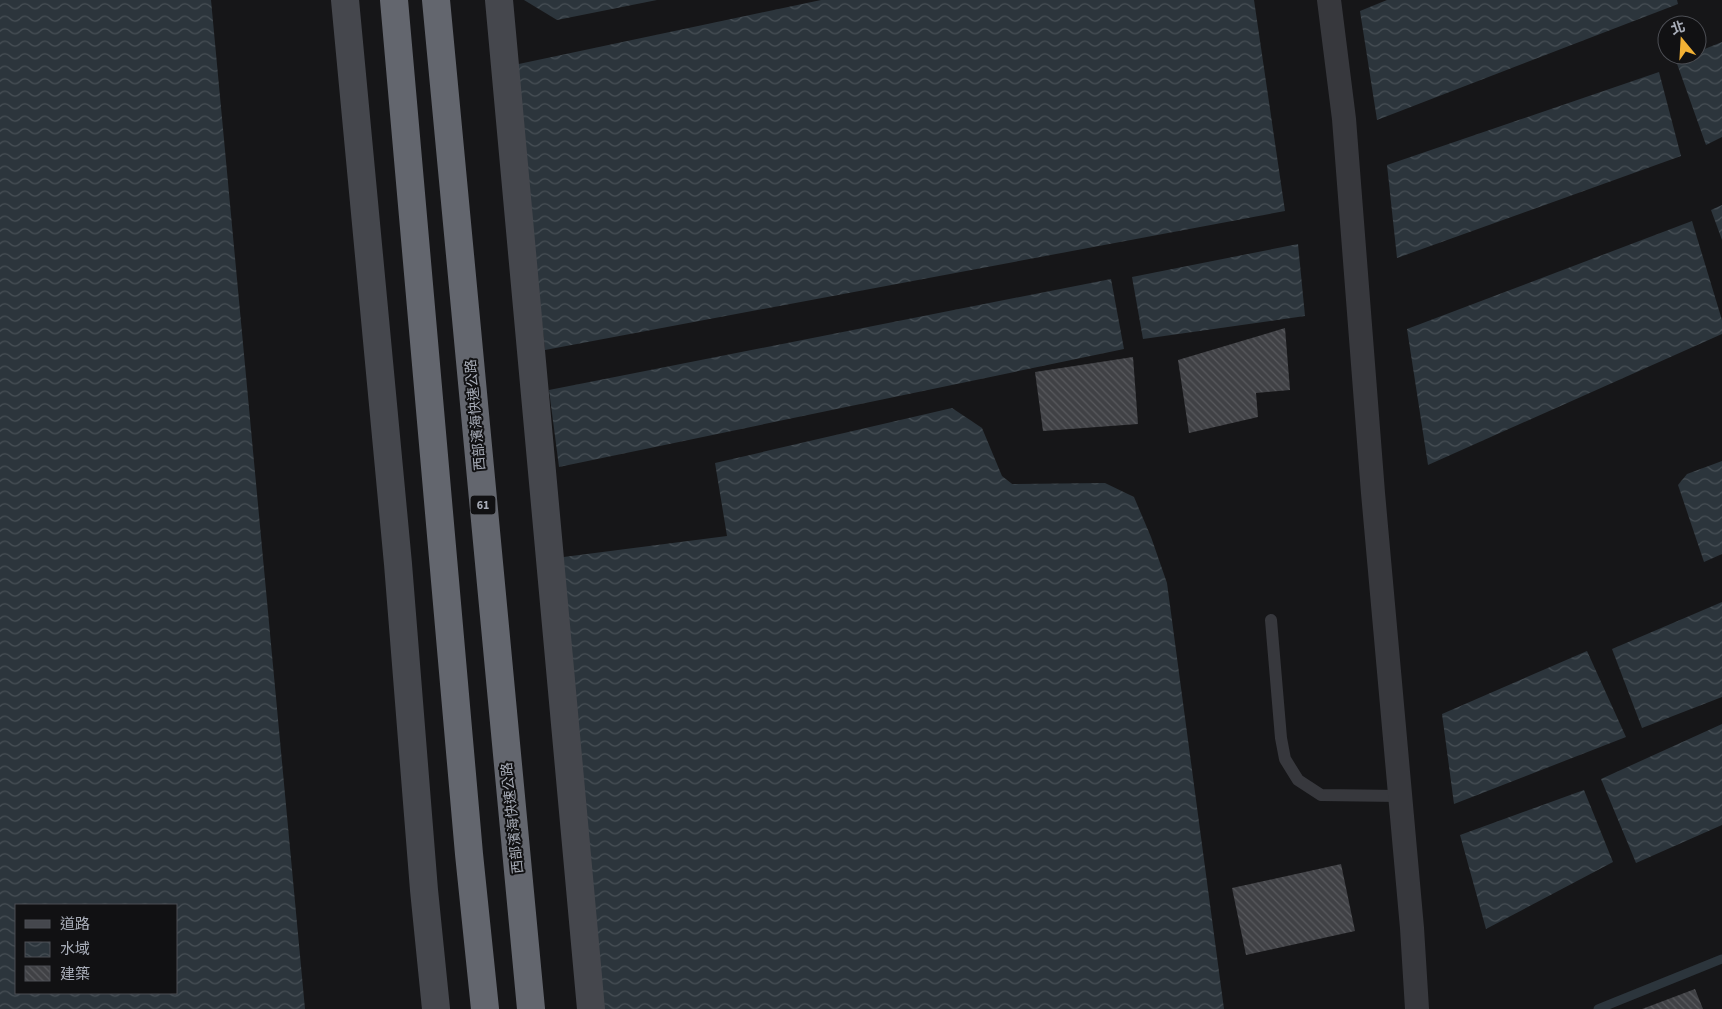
<svg xmlns="http://www.w3.org/2000/svg" width="1722" height="1009" font-family="'Source Sans 3','Noto Sans TC',sans-serif">
<style>
.water{fill:url(#water-waves);fill-rule:evenodd}
.lines{fill:none;stroke-linecap:round;stroke-linejoin:round}
.stream{stroke:#2c353c;stroke-width:9}
.building{fill:url(#building-back-hatch)}
.lane{stroke:#37383d;stroke-width:12}
.street{stroke:#37383d;stroke-width:24}
.secondary{stroke:#45474d;stroke-width:28}
.highway{stroke:#63666e;stroke-width:28}
.labels{text-anchor:middle;stroke-width:4;stroke-linejoin:round;paint-order:stroke}
.shield{fill:#111113;stroke:#7b7e86;stroke-width:1}
.shield-label{font-size:12px;font-weight:bold;fill:#a8adb8}
.street-label{font-size:14px;fill:#a8adb8;stroke:#111113}
</style>
<defs>
<pattern id="water-waves" width="16" height="10" patternUnits="userSpaceOnUse" patternTransform="scale(1.25)"><rect width="16" height="10" fill="#2c353c"/><path d="M0 5q4-4 8 0t8 0" fill="none" stroke="#485056"/></pattern>
<pattern id="building-back-hatch" width="6" height="6" patternUnits="userSpaceOnUse" patternTransform="scale(1.25)"><rect width="6" height="6" fill="#404145"/><path d="M-1 5l2 2M0 0l6 6M5-1l2 2" fill="none" stroke="#595a5e"/></pattern>
</defs>
<rect width="100%" height="100%" fill="#161618"/>
<g class="water">
<path d="M0 0H211L305 1009H0ZM16 905H176V993H16Z"/>
<path d="M524 0H657L557 20Z"/>
<path d="M821 0H1254L1285 211 545 350 514 65Z"/>
<path d="M1387 0H1677L1678 4 1377 120 1360 11Z"/>
<path d="M1722 42V137L1706 145 1676 61 1690 55H1697V52Z"/>
<path d="M1659 72 1681 156 1397 258 1387 165Z"/>
<path d="M1722 205V240L1711 210Z"/>
<path d="M1692 221 1722 320V334L1428 465 1407 329Z"/>
<path d="M1298 244 1305 316 1143 339 1132 277Z"/>
<path d="M1111 279 1124 349 559 467 549 390Z"/>
<path d="M952 408 982 428 1002 476 1012 484 1105 483 1134 497 1151 537 1167 583 1224 1009H585L548 559 727 536 715 463Z"/>
<path d="M1722 461V554L1704 562 1678 485 1687 474Z"/>
<path d="M1722 602V697L1642 728 1612 649Z"/>
<path d="M1587 651 1626 737 1454 804 1442 714Z"/>
<path d="M1722 724V825L1636 863 1601 779Z"/>
<path d="M1584 790 1613 862 1486 929 1460 835Z"/>
</g>
<g class="lines">
<path class="stream" d="M1598 1009 1722 959"/>
</g>
<g class="building">
<path d="M1285 328 1290 390 1256 393 1258 417 1189 433 1178 360Z"/>
<path d="M1133 357 1138 424 1043 431 1035 372Z"/>
<path d="M1341 864 1355 931 1246 955 1232 888Z"/>
<path d="M1695 989 1703 1009H1642Z"/>
</g>
<g class="lines">
<path class="lane" d="M1271 620 1281 738 1285 759 1298 780 1321 795 1400 796"/>
<path class="street" d="M1329 0 1344 119 1373 493 1412 928 1417 1009"/>
<g class="secondary">
<path d="M345 0 398 564 424 890 436 1009"/>
<path d="M499 0 591 1009"/>
</g>
<g class="highway">
<path d="M394 0 469 854 485 1009"/>
<path d="M436 0 531 1009"/>
</g>
</g>
<g class="labels">
<rect class="shield" x="470.5" y="495.5" width="25" height="19" rx="4"/>
<g class="shield-label">
<text x="483" y="509">61</text>
</g>
<g class="street-label">
<text transform="translate(475 415) rotate(-95)" y="5">西部濱海快速公路</text>
<text transform="translate(512 818) rotate(-96)" y="5">西部濱海快速公路</text>
</g>
</g>
<rect x="15" y="904" width="162" height="90" fill="#111113" stroke="#4d4f55"/>
<rect x="25" y="920" width="25" height="8" fill="#45474d" stroke="#4d4f55"/>
<text x="60" y="929" font-size="15" fill="#a8adb8">道路</text>
<rect x="25" y="942" width="25" height="15" fill="url(#water-waves)" stroke="#4d4f55"/>
<text x="60" y="954" font-size="15" fill="#a8adb8">水域</text>
<rect x="25" y="966" width="25" height="15" fill="url(#building-back-hatch)" stroke="#4d4f55"/>
<text x="60" y="979" font-size="15" fill="#a8adb8">建築</text>
<g transform="translate(1682 40) rotate(342)"><circle r="24" fill="#111113" stroke="#4d4f55"/>
<path d="M0-4L9 19L0 12L-9 19Z" fill="#f2b134"/>
<text y="-8" font-size="14" font-weight="bold" text-anchor="middle" fill="#a8adb8">北</text>
</g>
</svg>
